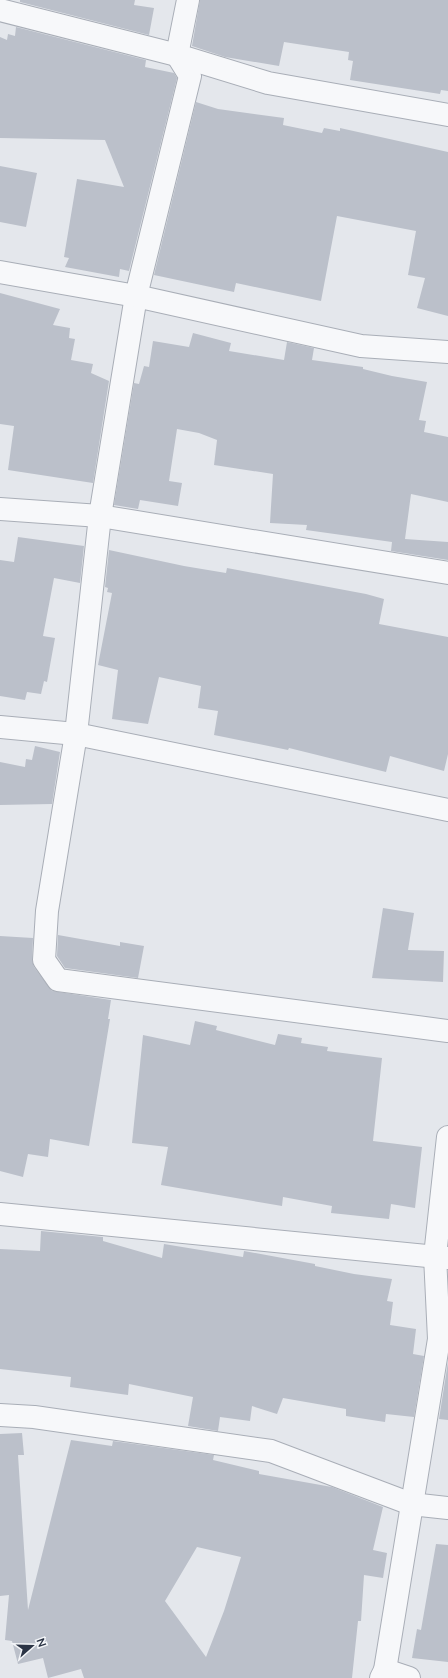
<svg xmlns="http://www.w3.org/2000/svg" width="448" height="1678" font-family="Lato,sans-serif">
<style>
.building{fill:#bbc0ca;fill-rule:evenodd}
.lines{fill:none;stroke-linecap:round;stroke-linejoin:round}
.minor-casing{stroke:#a9aeb7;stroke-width:24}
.minor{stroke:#f7f8fa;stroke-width:22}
</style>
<rect width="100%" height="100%" fill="#e4e7ec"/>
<g class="building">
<path d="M20 0H135L134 5 154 8 149 35 20 2Z"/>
<path d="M200 0H448V91L441 90 440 94 350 80 353 61 348 60 349 52 284 42 279 66 225 57 192 46Z"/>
<path d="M16 27 146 60 145 67 174 73 177 78 129 271 120 269 119 277 65 267 69 258 64 257 77 179 124 187 105 140 0 138V37L7 40 8 34 15 36Z"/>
<path d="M196 102 218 109 284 118 283 125 322 133 324 128 340 131V128L448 152V316L417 308 425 278 408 275 416 231 337 216 321 301 236 283 234 292 154 275Z"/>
<path d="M0 166 37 173 26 227 0 222Z"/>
<path d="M0 293 60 309 53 325 70 328 69 338 75 339 71 360 93 364 91 373 109 381 93 483 8 470 14 426 0 424Z"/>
<path d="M193 333 231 343 229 351 284 360 287 342 314 348 312 360 363 367V369L392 376 427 382 419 420 426 421 424 432 448 437V502L411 494 405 539 448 542V560L391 551 392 542 306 530 307 525 270 523 273 474 214 465 217 440 199 433 177 429 169 481 182 483 178 506 140 500 138 509 114 505 134 383 139 384 144 366 149 367 153 341 189 347Z"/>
<path d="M18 537 84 546 80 583 54 578 43 636 55 638 47 682 44 681 41 694 27 692 25 700 0 696V560L14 562Z"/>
<path d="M109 550 184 566 226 573 227 568 366 594 384 599 379 624 448 637V754L444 771 390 756 386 772 289 748 288 750 214 735 218 711 198 708 201 686 159 677 148 724 112 719 118 670 98 665 112 593 107 592 108 588 105 587Z"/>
<path d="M35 746 60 752 52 804 0 805V762L25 767 26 759 32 760Z"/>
<path d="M383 908 414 913 408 950 444 951 443 982 372 978Z"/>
<path d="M58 935 120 946V942L144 946 138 978 65 968 57 956Z"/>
<path d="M0 936 33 938 32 959 34 967 52 991 111 1000 108 1019H110L89 1146 50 1139 48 1157 28 1154 23 1177 0 1171Z"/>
<path d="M195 1021 217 1026 216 1030 275 1045 278 1034 302 1038 301 1043 328 1047 327 1051 382 1058 373 1141 422 1147 415 1208 391 1204 389 1219 331 1213 332 1206 283 1197 282 1206 161 1185 168 1147 132 1143 143 1035 190 1045Z"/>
<path d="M41 1231 103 1237V1241L162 1258 164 1244 243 1257 244 1251 315 1264V1266L354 1274 392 1279 387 1301 393 1302 390 1325 416 1329 413 1354 424 1356 414 1417 386 1414 385 1422 346 1416V1409L283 1398 277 1414 252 1406 250 1421 220 1417 218 1431 188 1426 193 1397 129 1384 128 1395 70 1387 71 1377 0 1369V1249L40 1251Z"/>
<path d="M448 1362V1420L439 1419Z"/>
<path d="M22 1433 24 1455H18L28 1610 71 1440 112 1446 113 1441 214 1455 213 1460 259 1471V1474L332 1487 383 1507 373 1550 387 1553 383 1578 364 1575 361 1621H358L352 1678H84L81 1669 48 1678 43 1658 18 1664 12 1641 5 1640 9 1595 0 1596V1434ZM197 1547 241 1557 224 1611 206 1657 165 1601Z"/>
<path d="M436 1544 448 1545V1662L412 1658 417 1629 421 1630Z"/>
</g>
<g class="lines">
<g class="minor-casing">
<g id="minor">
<path d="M188 0 177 55 190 76 136 296 100 516 76 734 47 911 44 960 58 980 448 1031"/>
<path d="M0 10 177 55 268 83 448 115"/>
<path d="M0 272 136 296 361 346 448 352"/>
<path d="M0 509 100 516 448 573"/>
<path d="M0 727 76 734 448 810"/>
<path d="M0 1214 448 1258"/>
<path d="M0 1415 34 1417 271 1451 411 1504 448 1508"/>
<path d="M385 1670 409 1678"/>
<path d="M381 1678 385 1670 439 1339 435 1256 448 1137"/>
</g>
</g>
<use href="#minor" class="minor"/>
</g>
<g transform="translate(32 1646) rotate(70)" stroke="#f4f6f9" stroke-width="3" paint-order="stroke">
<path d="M0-3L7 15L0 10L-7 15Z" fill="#2b3445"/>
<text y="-6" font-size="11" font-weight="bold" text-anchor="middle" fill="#2b3445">N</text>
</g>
</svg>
